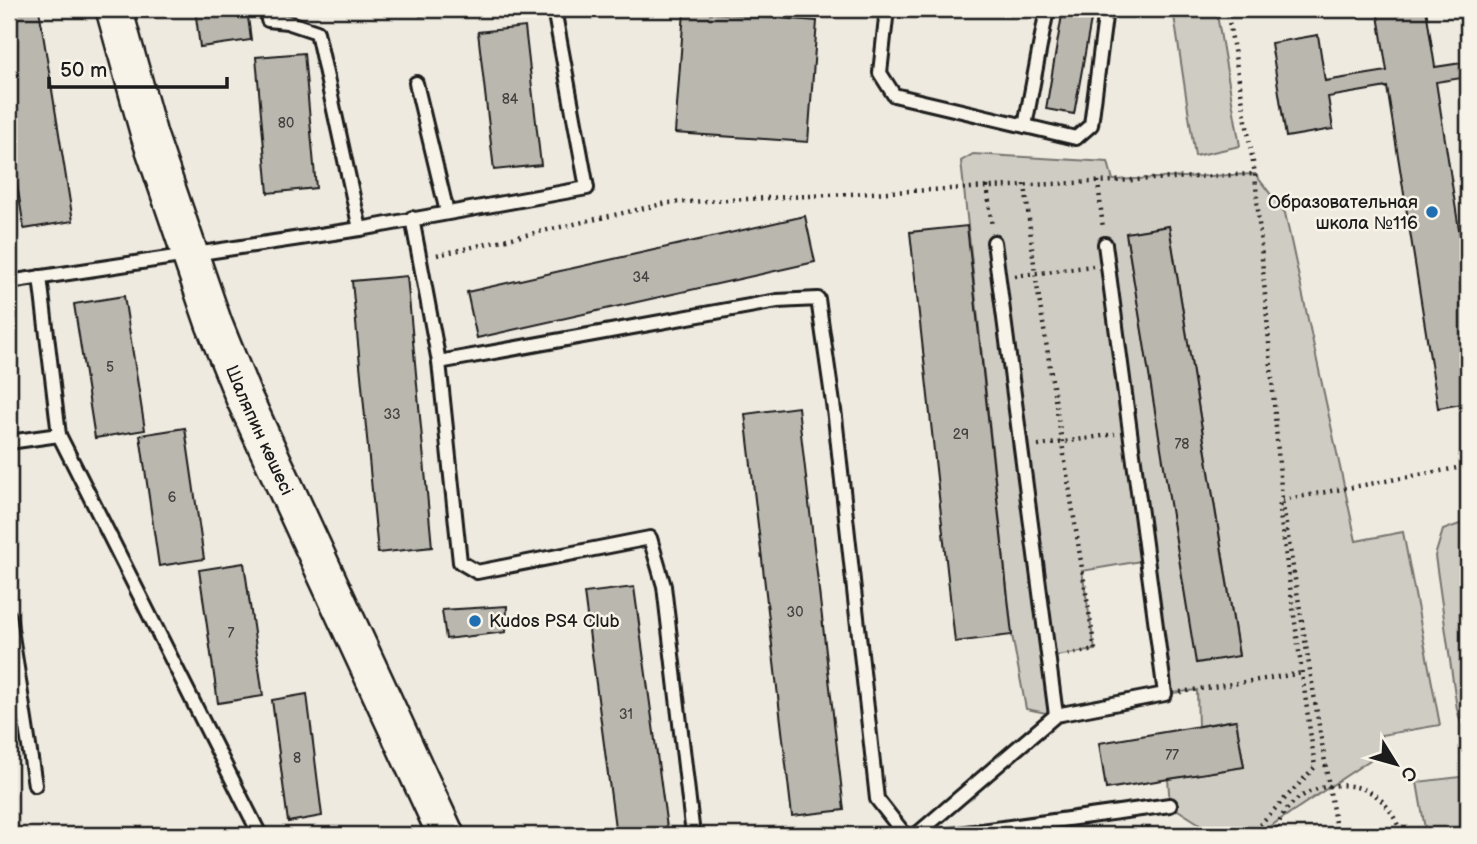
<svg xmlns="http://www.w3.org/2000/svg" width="1477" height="844" font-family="'Balsamiq Sans',sans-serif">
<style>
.green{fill:#cfccc3;stroke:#767470;stroke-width:2;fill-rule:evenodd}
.building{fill:#bab7af;stroke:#1c1c1c;stroke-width:2}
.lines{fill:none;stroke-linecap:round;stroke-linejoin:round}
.service-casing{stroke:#1c1c1c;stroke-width:18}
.secondary-casing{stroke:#1c1c1c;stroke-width:40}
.path{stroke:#1c1c1c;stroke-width:4.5;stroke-dasharray:2 5;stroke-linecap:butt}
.service{stroke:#f7f3e8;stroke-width:12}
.secondary{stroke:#f7f3e8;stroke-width:35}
.poi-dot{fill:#1f6fb2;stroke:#f7f3e8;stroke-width:2.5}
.labels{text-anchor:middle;stroke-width:5;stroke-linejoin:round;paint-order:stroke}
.number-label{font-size:14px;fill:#444341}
.poi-label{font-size:18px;fill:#1c1c1c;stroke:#f7f3e8;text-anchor:end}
.street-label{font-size:18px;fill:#1c1c1c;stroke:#f7f3e8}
</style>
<rect width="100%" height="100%" fill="#eeeae0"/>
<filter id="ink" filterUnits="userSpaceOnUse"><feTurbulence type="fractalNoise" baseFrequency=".0143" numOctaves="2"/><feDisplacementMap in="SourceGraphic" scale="14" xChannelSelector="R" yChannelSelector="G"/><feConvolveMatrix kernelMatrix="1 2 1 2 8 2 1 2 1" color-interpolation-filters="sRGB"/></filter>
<g filter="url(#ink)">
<g class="green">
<path d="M1173 9H1216L1240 146 1195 156Z"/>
<path d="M973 154 1108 162 1113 180 1255 174 1285 213 1356 541 1403 532 1440 725 1381 735 1379 754 1257 835H1217L1170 805 1168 779 1244 767 1236 720 1198 726 1197 690 1165 694 1147 560 1082 571 1095 650 1049 657 1056 715 1026 709 1012 635 961 161ZM1169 226 1239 655 1197 663 1126 233Z"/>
<path d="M1468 521V730L1461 723 1457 709 1435 556 1443 530Z"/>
<path d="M1468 776V835H1426L1417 782Z"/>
</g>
<g class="building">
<path d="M9 9H39L73 221 24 229 9 132Z"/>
<path d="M195 9H247L251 40 200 47Z"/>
<path d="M419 9H473V10L420 16Z"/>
<path d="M1063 9H1093L1074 114 1046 109Z"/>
<path d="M1377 9H1426L1435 67 1468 62V77L1436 82 1468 287V403L1438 408 1387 87 1328 97 1333 129 1286 137 1271 43 1318 35 1325 81 1387 71Z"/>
<path d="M684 11 817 21 808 142 675 133Z"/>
<path d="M525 27 541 165 494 170 478 32Z"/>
<path d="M304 53 316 188 268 193 256 57Z"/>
<path d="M805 216 815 262 477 338 467 292Z"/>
<path d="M967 226 1012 635 955 642 910 232Z"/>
<path d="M1169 226 1239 656 1196 663 1126 233Z"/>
<path d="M407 276 432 547 378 553 352 281Z"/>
<path d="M124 296 145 430 95 438 74 304Z"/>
<path d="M798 407 844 810 792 816 745 414Z"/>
<path d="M185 428 204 559 159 566 140 435Z"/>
<path d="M244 563 263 696 218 703 199 570Z"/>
<path d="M634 587 668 835H616L584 593Z"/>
<path d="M507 606 506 632 446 639 442 610Z"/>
<path d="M307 694 322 816 288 822 272 700Z"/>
<path d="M1236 720 1244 767 1106 789 1099 743Z"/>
</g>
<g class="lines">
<g class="service-casing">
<g id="service">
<path d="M267 9 268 20 287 22 317 32 360 229"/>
<path d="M887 9 880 73 894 95 1076 138 1091 125 1106 9"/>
<path d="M416 83 447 212"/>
<path d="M1025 126 1047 9"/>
<path d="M412 218 439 362"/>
<path d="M994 242 1056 715"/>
<path d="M40 277 59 435 260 835"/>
<path d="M9 282 360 229 587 188 554 9"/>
<path d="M9 442 59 435"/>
<path d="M9 616 35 785"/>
<path d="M693 835 664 586 650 538 477 572 460 562 439 362 777 301 818 299 835 417 877 799 905 835"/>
<path d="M916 835 1056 715 1165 694 1105 244"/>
<path d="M951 835 1170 805"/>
</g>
</g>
<g class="secondary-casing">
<g id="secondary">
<path id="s1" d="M114 9 149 135 214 324 244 398 446 835"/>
</g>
</g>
<g class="path">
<path d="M1227 9 1255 174 1282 500 1337 835"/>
<path d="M1098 181 1103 229"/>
<path d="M1025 184 1035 273 1095 650 1063 655"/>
<path d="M987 186 992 227"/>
<path d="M437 255 667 203 1255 174"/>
<path d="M1015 276 1093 266"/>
<path d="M1038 446 1115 434"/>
<path d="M1282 500 1468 466"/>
<path d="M1180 692 1303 673"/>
<path d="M1140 827 1169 835"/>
<path d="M1250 835 1315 767 1279 507 1282 501"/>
<path d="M1276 835C1281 791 1341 772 1375 795 1389 805 1396 820 1402 835"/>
<path d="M1401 835 1468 829"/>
</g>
<use href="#service" class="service"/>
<use href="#secondary" class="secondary"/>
</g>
</g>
<g class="poi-dot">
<circle cx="1432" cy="212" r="7"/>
<circle cx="475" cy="621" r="7"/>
</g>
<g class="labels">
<g class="number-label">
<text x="510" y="104">84</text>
<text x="286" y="128">80</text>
<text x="641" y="282">34</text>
<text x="110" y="372">5</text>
<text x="392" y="419">33</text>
<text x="961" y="439">29</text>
<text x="1182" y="449">78</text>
<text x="172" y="502">6</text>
<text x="795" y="617">30</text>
<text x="231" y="638">7</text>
<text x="626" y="719">31</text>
<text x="1172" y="760">77</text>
<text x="297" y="763">8</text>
</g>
<g class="poi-label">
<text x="1418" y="208">Образовательная<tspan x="1418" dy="21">школа №116</tspan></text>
<text x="489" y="627" text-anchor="start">Kudos PS4 Club</text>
</g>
<g class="street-label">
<text dy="6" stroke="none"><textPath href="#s1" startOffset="446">Шаляпин көшесі</textPath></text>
</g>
</g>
<rect width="1477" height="844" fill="none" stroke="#f7f3e8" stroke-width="35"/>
<rect x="18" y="18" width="1442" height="809" fill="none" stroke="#1c1c1c" stroke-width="2.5" filter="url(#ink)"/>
<g transform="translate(1396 764) rotate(127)" stroke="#f7f3e8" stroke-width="5" paint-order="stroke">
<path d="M0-5L12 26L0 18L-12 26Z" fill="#1c1c1c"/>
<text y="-10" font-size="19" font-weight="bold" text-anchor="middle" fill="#1c1c1c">С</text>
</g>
<path d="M49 77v10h178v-10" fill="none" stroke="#1c1c1c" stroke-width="3.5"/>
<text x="60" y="77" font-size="21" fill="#1c1c1c" stroke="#f7f3e8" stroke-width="5" paint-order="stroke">50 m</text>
</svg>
